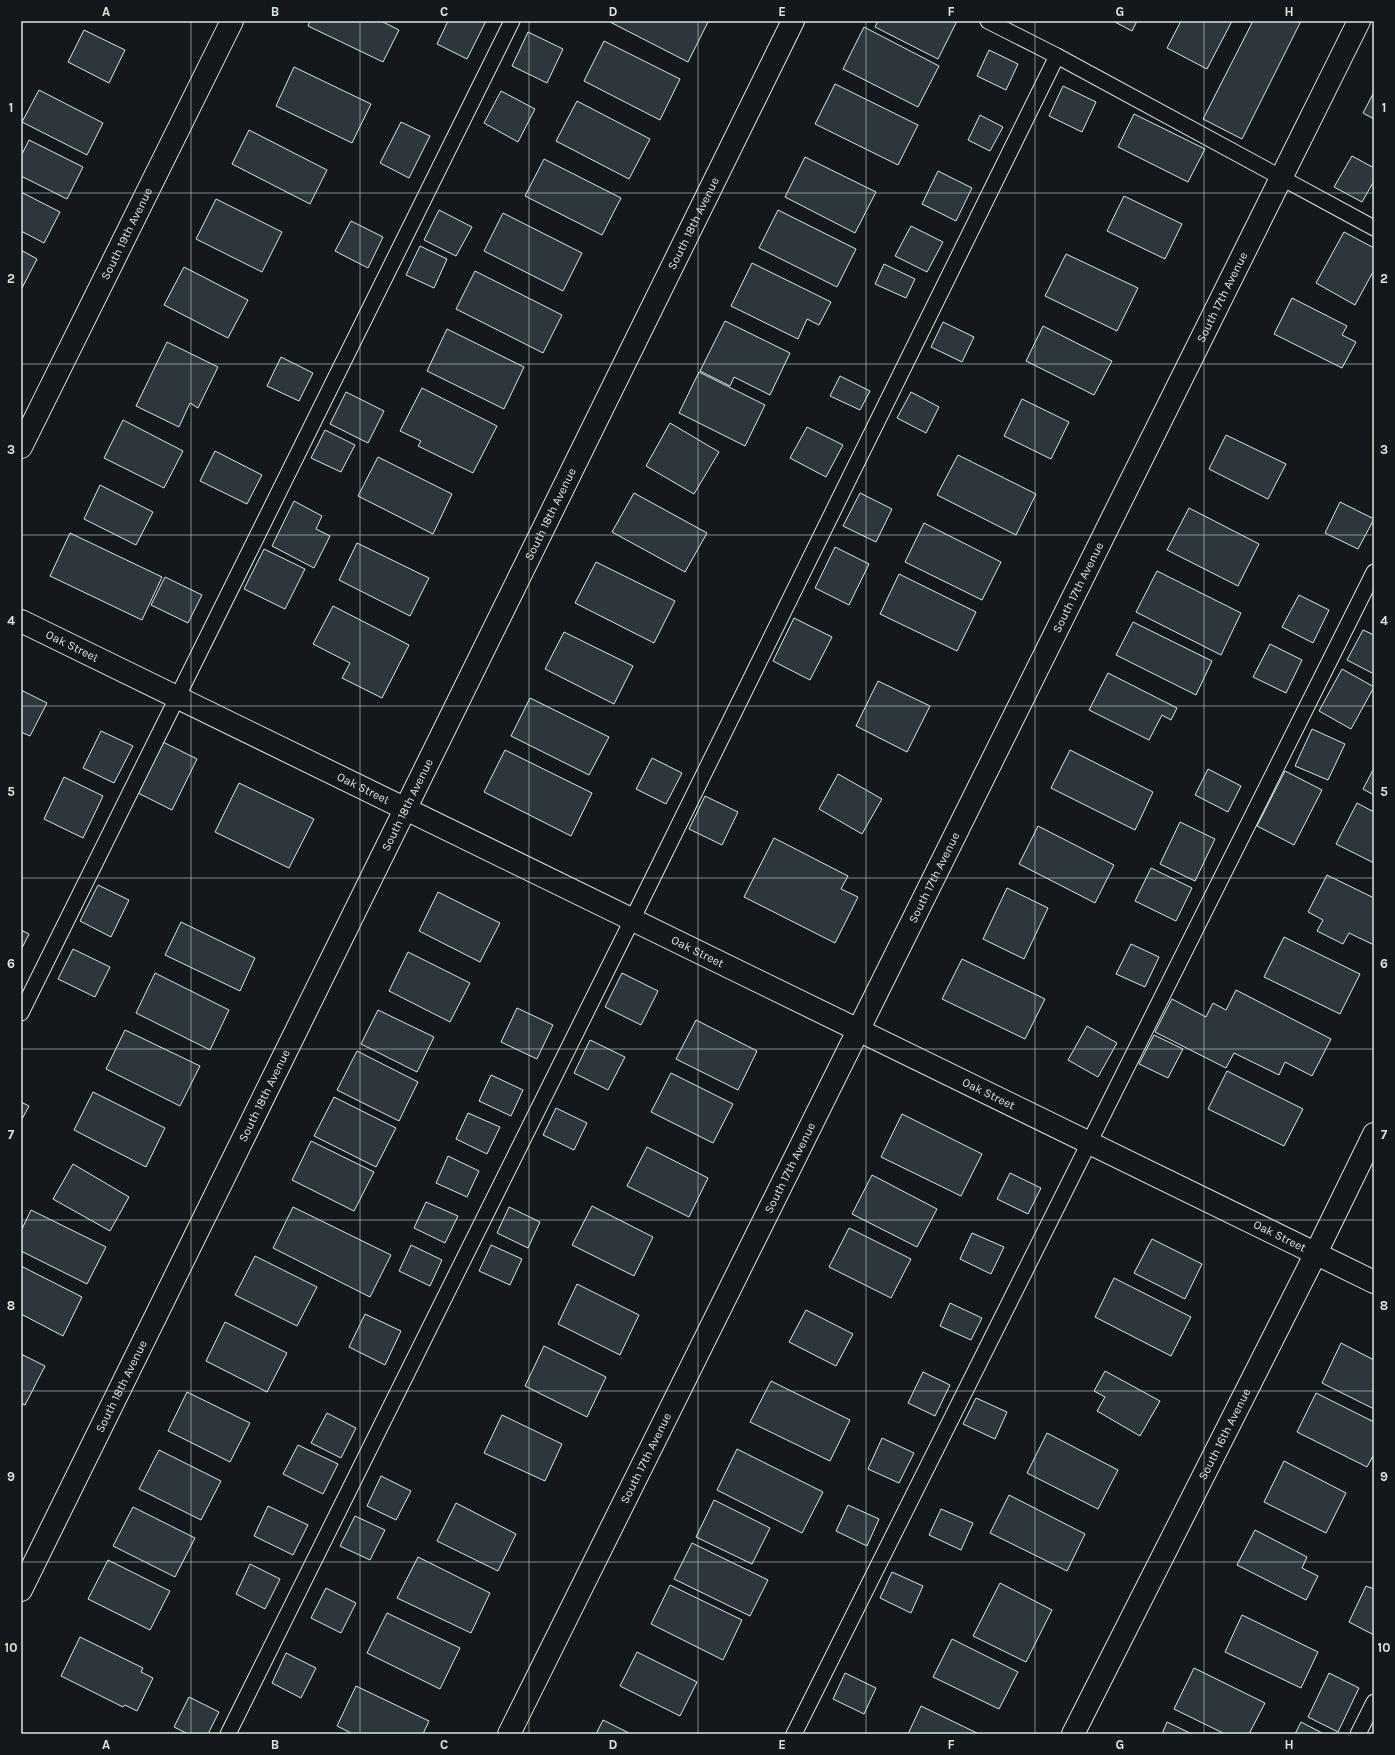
<svg xmlns="http://www.w3.org/2000/svg" width="1395" height="1755" font-family="Karla,sans-serif">
<style>
.building{fill:#2c363c;stroke:#d8e6dc}
.lines{fill:none;stroke-linecap:round;stroke-linejoin:round}
.service-casing{stroke:#d8e6dc;stroke-width:17}
.minor-casing{stroke:#d8e6dc;stroke-width:24}
.service{stroke:#14181c;stroke-width:15}
.minor{stroke:#14181c;stroke-width:22}
.grid{fill:none;stroke:#d8e6dc;stroke-width:1;stroke-opacity:0.55}
.labels{text-anchor:middle;stroke-width:3;stroke-linejoin:round;paint-order:stroke}
.street-label{font-size:12px;fill:#d8e6dc;stroke:#14181c}
.neatline{fill:none;stroke:#d8e6dc;stroke-width:1.5}
.grid-label{font-size:13px;text-anchor:middle;font-weight:bold;fill:#d8e6dc}
</style>
<rect width="100%" height="100%" fill="#14181c"/>
<g class="building">
<path d="M310 21H381L399 30 383 62 308 26Z"/>
<path d="M448 21H486L467 59 437 44Z"/>
<path d="M610 21H707L708 22 688 62 610 22Z"/>
<path d="M878 21H957L938 59 875 27Z"/>
<path d="M1113 21H1137L1132 31Z"/>
<path d="M1181 21H1232L1207 69 1167 48Z"/>
<path d="M1253 21H1301L1242 139 1203 119Z"/>
<path d="M864 27 939 66 918 107 843 69Z"/>
<path d="M84 30 125 50 109 83 68 62Z"/>
<path d="M528 32 563 49 547 83 512 66Z"/>
<path d="M604 41 680 79 660 120 584 81Z"/>
<path d="M989 50 1018 64 1006 90 977 76Z"/>
<path d="M294 67 371 104 352 143 276 106Z"/>
<path d="M835 84 918 125 898 165 815 124Z"/>
<path d="M1063 86 1096 102 1082 132 1049 116Z"/>
<path d="M39 90 103 123 87 155 22 122Z"/>
<path d="M501 91 535 109 518 142 484 123Z"/>
<path d="M1374 92V119L1363 113Z"/>
<path d="M577 101 650 139 629 179 556 141Z"/>
<path d="M1134 114 1205 149 1188 182 1118 147Z"/>
<path d="M980 115 1003 127 990 151 968 140Z"/>
<path d="M401 122 430 136 409 178 380 163Z"/>
<path d="M249 130 327 170 310 204 232 164Z"/>
<path d="M29 140 83 167 67 199 21 176V156Z"/>
<path d="M1352 156 1374 168V181L1362 202 1334 187Z"/>
<path d="M805 157 876 192 855 233 785 197Z"/>
<path d="M544 159 621 198 602 235 525 196Z"/>
<path d="M938 171 972 188 956 221 922 204Z"/>
<path d="M21 192 60 212 44 243 21 231Z"/>
<path d="M1124 196 1182 224 1165 259 1107 231Z"/>
<path d="M216 199 282 232 262 272 196 239Z"/>
<path d="M439 210 472 227 456 256 424 240Z"/>
<path d="M778 210 856 249 837 287 759 248Z"/>
<path d="M503 213 582 253 563 291 484 251Z"/>
<path d="M351 221 383 237 368 268 335 251Z"/>
<path d="M911 226 943 242 927 272 895 256Z"/>
<path d="M1344 232 1374 248V270L1355 305 1316 283Z"/>
<path d="M420 246 447 259 434 288 406 275Z"/>
<path d="M21 250 37 259 21 290Z"/>
<path d="M1066 254 1138 288 1117 331 1045 296Z"/>
<path d="M752 263 831 302 819 325 807 319 798 339 731 306Z"/>
<path d="M884 264 915 279 906 298 875 284Z"/>
<path d="M184 267 248 300 228 338 164 305Z"/>
<path d="M475 271 562 315 543 353 456 309Z"/>
<path d="M1292 298 1347 326 1342 335 1356 342 1342 368 1274 334Z"/>
<path d="M725 321 790 353 770 395 734 377 730 386 700 371Z"/>
<path d="M943 322 974 337 962 362 931 347Z"/>
<path d="M1043 326 1112 361 1094 395 1026 361Z"/>
<path d="M447 329 524 367 504 409 427 371Z"/>
<path d="M167 342 218 367 198 408 190 403 179 427 136 406Z"/>
<path d="M281 357 313 373 299 401 267 386Z"/>
<path d="M699 372 765 405 745 446 679 413Z"/>
<path d="M840 376 870 391 860 410 830 396Z"/>
<path d="M422 388 497 426 473 473 418 446 421 441 400 431Z"/>
<path d="M346 392 384 411 368 443 330 424Z"/>
<path d="M911 392 939 407 926 433 897 418Z"/>
<path d="M1022 399 1069 422 1051 459 1004 436Z"/>
<path d="M123 420 183 451 164 488 104 458Z"/>
<path d="M670 423 719 452 694 494 646 466Z"/>
<path d="M807 427 843 445 826 477 790 458Z"/>
<path d="M325 430 355 445 341 472 311 458Z"/>
<path d="M1226 435 1286 464 1268 499 1209 469Z"/>
<path d="M215 451 262 475 247 504 200 481Z"/>
<path d="M958 455 1036 494 1016 535 937 495Z"/>
<path d="M378 457 452 494 433 534 358 496Z"/>
<path d="M100 485 153 512 136 545 84 519Z"/>
<path d="M634 493 707 533 685 572 612 532Z"/>
<path d="M860 493 892 509 876 542 843 526Z"/>
<path d="M294 501 322 516 316 529 330 536 314 568 272 546Z"/>
<path d="M1340 502 1374 519 1358 549 1325 533Z"/>
<path d="M1189 508 1259 544 1238 586 1167 550Z"/>
<path d="M924 523 1001 562 982 600 905 562Z"/>
<path d="M70 533 162 577 142 620 50 576Z"/>
<path d="M357 543 429 578 410 616 339 580Z"/>
<path d="M835 547 869 564 849 605 815 588Z"/>
<path d="M264 549 305 569 285 609 244 589Z"/>
<path d="M596 562 675 601 654 643 575 603Z"/>
<path d="M1157 571 1241 613 1221 655 1136 612Z"/>
<path d="M899 574 976 612 957 651 880 614Z"/>
<path d="M165 577 202 595 188 623 151 605Z"/>
<path d="M1299 595 1329 610 1313 643 1282 627Z"/>
<path d="M333 606 409 645 382 698 342 678 350 663 313 644Z"/>
<path d="M794 618 832 637 810 680 773 661Z"/>
<path d="M1133 622 1212 661 1196 695 1116 655Z"/>
<path d="M1363 630 1374 635V674L1347 660Z"/>
<path d="M564 632 633 666 614 704 545 669Z"/>
<path d="M1270 644 1302 660 1286 693 1253 677Z"/>
<path d="M1342 669 1374 687 1351 729 1319 711Z"/>
<path d="M1108 673 1177 708 1171 720 1162 715 1149 740 1089 710Z"/>
<path d="M878 681 930 706 907 752 856 726Z"/>
<path d="M21 690 47 703 30 736 21 732Z"/>
<path d="M530 698 609 737 589 775 511 736Z"/>
<path d="M1312 729 1345 744 1328 780 1295 766Z"/>
<path d="M101 731 133 746 114 783 83 768Z"/>
<path d="M163 742 197 759 172 810 138 793Z"/>
<path d="M505 750 592 793 571 836 484 792Z"/>
<path d="M1070 750 1153 792 1135 830 1051 788Z"/>
<path d="M652 758 682 773 666 804 636 789Z"/>
<path d="M1374 768V795L1363 789Z"/>
<path d="M1208 769 1241 786 1228 812 1195 795Z"/>
<path d="M1285 771 1322 790 1294 845 1257 826Z"/>
<path d="M838 774 882 799 862 834 819 809Z"/>
<path d="M64 777 103 796 83 838 44 819Z"/>
<path d="M239 783 314 819 289 868 215 832Z"/>
<path d="M705 796 738 812 722 845 689 829Z"/>
<path d="M1357 803 1374 812V863L1336 844Z"/>
<path d="M1180 822 1215 839 1195 881 1160 864Z"/>
<path d="M1038 826 1114 865 1095 903 1019 864Z"/>
<path d="M774 838 848 876 841 889 858 897 835 943 744 897Z"/>
<path d="M1151 868 1192 888 1176 921 1135 901Z"/>
<path d="M1327 875 1374 898V945L1349 933 1343 944 1317 931 1323 920 1308 912Z"/>
<path d="M98 885 129 900 111 937 80 921Z"/>
<path d="M1007 888 1048 908 1024 959 983 939Z"/>
<path d="M438 892 500 923 480 962 419 931Z"/>
<path d="M181 922 255 958 240 991 165 955Z"/>
<path d="M21 930 29 934 21 950Z"/>
<path d="M1284 937 1360 974 1340 1014 1264 977Z"/>
<path d="M1131 944 1159 957 1145 987 1116 974Z"/>
<path d="M73 949 110 967 95 997 58 979Z"/>
<path d="M408 952 470 983 450 1022 389 991Z"/>
<path d="M962 959 1045 999 1025 1039 942 999Z"/>
<path d="M155 973 229 1010 210 1050 136 1013Z"/>
<path d="M622 973 658 991 641 1025 605 1007Z"/>
<path d="M1236 990 1331 1039 1312 1076 1285 1062 1279 1075 1234 1053 1226 1068 1155 1032 1172 999 1206 1017 1213 1003 1226 1010Z"/>
<path d="M517 1008 553 1025 537 1059 501 1042Z"/>
<path d="M378 1010 434 1037 417 1072 361 1044Z"/>
<path d="M696 1020 757 1051 738 1090 676 1059Z"/>
<path d="M1087 1026 1117 1043 1098 1077 1068 1060Z"/>
<path d="M125 1030 200 1066 180 1106 106 1069Z"/>
<path d="M1154 1035 1183 1049 1168 1078 1139 1064Z"/>
<path d="M590 1040 625 1057 608 1090 574 1073Z"/>
<path d="M357 1051 418 1082 399 1121 337 1090Z"/>
<path d="M1227 1071 1303 1109 1284 1146 1208 1109Z"/>
<path d="M671 1073 733 1104 713 1143 651 1112Z"/>
<path d="M491 1075 523 1090 511 1116 479 1101Z"/>
<path d="M93 1092 165 1128 146 1167 74 1130Z"/>
<path d="M334 1097 396 1128 376 1167 314 1136Z"/>
<path d="M21 1102 29 1106 21 1121Z"/>
<path d="M556 1108 587 1123 574 1150 543 1135Z"/>
<path d="M468 1113 500 1127 487 1154 456 1139Z"/>
<path d="M902 1114 982 1154 961 1196 881 1157Z"/>
<path d="M311 1141 374 1172 354 1211 292 1180Z"/>
<path d="M647 1147 708 1178 689 1217 627 1186Z"/>
<path d="M448 1156 479 1171 467 1197 436 1183Z"/>
<path d="M73 1164 129 1197 110 1231 53 1199Z"/>
<path d="M1010 1173 1041 1188 1028 1214 997 1199Z"/>
<path d="M872 1175 937 1209 917 1247 852 1214Z"/>
<path d="M426 1202 458 1216 445 1243 414 1228Z"/>
<path d="M592 1206 653 1237 634 1276 572 1245Z"/>
<path d="M293 1207 391 1255 370 1297 273 1248Z"/>
<path d="M509 1207 540 1222 528 1248 497 1233Z"/>
<path d="M31 1210 106 1247 87 1284 21 1251V1231Z"/>
<path d="M849 1228 911 1259 891 1298 829 1267Z"/>
<path d="M972 1233 1004 1247 991 1274 960 1259Z"/>
<path d="M1152 1239 1202 1264 1185 1299 1134 1273Z"/>
<path d="M411 1245 442 1260 430 1286 399 1271Z"/>
<path d="M491 1245 522 1259 510 1285 479 1271Z"/>
<path d="M255 1256 317 1287 297 1326 235 1295Z"/>
<path d="M21 1266 82 1297 63 1336 21 1314Z"/>
<path d="M1114 1278 1191 1317 1171 1356 1095 1317Z"/>
<path d="M577 1284 639 1315 620 1355 558 1324Z"/>
<path d="M950 1303 982 1318 971 1340 940 1326Z"/>
<path d="M806 1310 853 1334 836 1366 789 1342Z"/>
<path d="M365 1314 401 1331 385 1365 349 1347Z"/>
<path d="M225 1322 287 1353 267 1392 206 1361Z"/>
<path d="M1341 1343 1374 1360V1409L1322 1383Z"/>
<path d="M544 1346 606 1377 587 1417 525 1386Z"/>
<path d="M21 1354 45 1366 25 1405 21 1403Z"/>
<path d="M1105 1371 1160 1401 1140 1436 1097 1411 1105 1397 1094 1391Z"/>
<path d="M923 1372 950 1385 935 1416 908 1403Z"/>
<path d="M771 1381 850 1420 830 1461 750 1422Z"/>
<path d="M187 1392 250 1423 230 1462 168 1431Z"/>
<path d="M1316 1393 1374 1422V1454L1367 1467 1297 1432Z"/>
<path d="M976 1398 1007 1412 995 1439 963 1424Z"/>
<path d="M327 1413 356 1428 341 1458 311 1443Z"/>
<path d="M502 1415 562 1444 545 1481 484 1453Z"/>
<path d="M1047 1433 1118 1470 1098 1509 1027 1473Z"/>
<path d="M882 1438 914 1453 899 1483 868 1469Z"/>
<path d="M298 1445 338 1464 323 1494 283 1474Z"/>
<path d="M737 1449 823 1492 802 1533 717 1490Z"/>
<path d="M159 1450 221 1481 201 1520 139 1489Z"/>
<path d="M1284 1461 1346 1493 1326 1533 1264 1502Z"/>
<path d="M381 1476 411 1491 396 1520 367 1506Z"/>
<path d="M1009 1495 1085 1534 1067 1571 990 1533Z"/>
<path d="M714 1500 770 1528 752 1564 696 1537Z"/>
<path d="M456 1503 516 1534 498 1571 437 1541Z"/>
<path d="M848 1505 879 1519 867 1546 836 1531Z"/>
<path d="M268 1506 308 1525 293 1555 254 1536Z"/>
<path d="M133 1507 195 1538 175 1577 113 1546Z"/>
<path d="M941 1509 973 1523 961 1550 929 1535Z"/>
<path d="M355 1516 385 1530 370 1560 340 1546Z"/>
<path d="M1255 1530 1307 1557 1302 1568 1318 1576 1306 1600 1237 1565Z"/>
<path d="M692 1543 768 1580 750 1616 674 1579Z"/>
<path d="M418 1557 490 1593 471 1633 397 1598Z"/>
<path d="M108 1560 170 1591 150 1630 88 1599Z"/>
<path d="M250 1564 280 1579 265 1609 236 1594Z"/>
<path d="M892 1572 923 1586 911 1613 880 1598Z"/>
<path d="M1000 1583 1052 1610 1026 1662 973 1636Z"/>
<path d="M670 1585 742 1620 723 1660 651 1624Z"/>
<path d="M1366 1586 1374 1589V1635L1349 1622Z"/>
<path d="M326 1588 356 1603 341 1633 311 1618Z"/>
<path d="M387 1613 460 1648 440 1689 367 1653Z"/>
<path d="M1242 1615 1318 1652 1301 1688 1225 1652Z"/>
<path d="M80 1637 143 1668 141 1672 153 1678 137 1711 125 1705 123 1707 61 1676Z"/>
<path d="M952 1639 1018 1672 999 1709 933 1677Z"/>
<path d="M637 1652 697 1682 680 1716 620 1686Z"/>
<path d="M286 1653 316 1668 301 1698 272 1683Z"/>
<path d="M1194 1668 1265 1703 1249 1734H1225L1174 1709Z"/>
<path d="M845 1673 876 1688 864 1714 833 1699Z"/>
<path d="M1329 1673 1359 1688 1338 1732 1308 1717Z"/>
<path d="M356 1686 429 1721 423 1734H353L337 1726Z"/>
<path d="M189 1697 219 1712 208 1734H188L174 1727Z"/>
<path d="M921 1706 979 1734H908Z"/>
<path d="M603 1720 631 1734H596Z"/>
<path d="M1167 1722 1192 1734H1162Z"/>
<path d="M1301 1722 1324 1734H1295Z"/>
</g>
<g class="lines">
<g class="service-casing">
<g id="service">
<path d="M988 21 1057 56 1374 228"/>
<path d="M21 1013 512 21"/>
<path d="M228 1734 632 920 1057 56"/>
<path d="M794 1734 1374 572"/>
<path d="M1358 1734 1374 1702"/>
</g>
</g>
<g class="minor-casing">
<g id="minor">
<path id="s1" d="M21 447 232 21"/>
<path id="s2" d="M21 621 1374 1282"/>
<path id="s3" d="M21 1590 793 21"/>
<path id="s4" d="M509 1734 1359 21"/>
<path id="s5" d="M1073 1734 1316 1253 1374 1134"/>
</g>
</g>
<use href="#service" class="service"/>
<use href="#minor" class="minor"/>
</g>
<path class="grid" d="M191 21V1734M360 21V1734M529 21V1734M698 21V1734M866 21V1734M1035 21V1734M1204 21V1734M21 193H1374M21 364H1374M21 535H1374M21 706H1374M21 878H1374M21 1049H1374M21 1220H1374M21 1391H1374M21 1562H1374"/>
<g class="labels">
<g class="street-label">
<text dy="4" stroke="none"><textPath href="#s3" startOffset="1523">South 18th Avenue</textPath></text>
<text dy="4" stroke="none"><textPath href="#s1" startOffset="238">South 19th Avenue</textPath></text>
<text dy="4" stroke="none"><textPath href="#s4" startOffset="1604">South 17th Avenue</textPath></text>
<text dy="4" stroke="none"><textPath href="#s3" startOffset="1199">South 18th Avenue</textPath></text>
<text dy="4" stroke="none"><textPath href="#s4" startOffset="1280">South 17th Avenue</textPath></text>
<text dy="4" stroke="none"><textPath href="#s2" startOffset="57">Oak Street</textPath></text>
<text dy="4" stroke="none"><textPath href="#s2" startOffset="381">Oak Street</textPath></text>
<text dy="4" stroke="none"><textPath href="#s3" startOffset="875">South 18th Avenue</textPath></text>
<text dy="4" stroke="none"><textPath href="#s4" startOffset="956">South 17th Avenue</textPath></text>
<text dy="4" stroke="none"><textPath href="#s2" startOffset="753">Oak Street</textPath></text>
<text dy="4" stroke="none"><textPath href="#s2" startOffset="1077">Oak Street</textPath></text>
<text dy="4" stroke="none"><textPath href="#s3" startOffset="551">South 18th Avenue</textPath></text>
<text dy="4" stroke="none"><textPath href="#s4" startOffset="632">South 17th Avenue</textPath></text>
<text dy="4" stroke="none"><textPath href="#s2" startOffset="1401">Oak Street</textPath></text>
<text dy="4" stroke="none"><textPath href="#s3" startOffset="227">South 18th Avenue</textPath></text>
<text dy="4" stroke="none"><textPath href="#s5" startOffset="336">South 16th Avenue</textPath></text>
<text dy="4" stroke="none"><textPath href="#s4" startOffset="308">South 17th Avenue</textPath></text>
</g>
</g>
<rect width="1395" height="1755" fill="none" stroke="#14181c" stroke-width="44"/>
<rect x="22" y="22" width="1351" height="1711" class="neatline"/>
<g class="grid-label">
<text x="106" y="16">A</text>
<text x="275" y="16">B</text>
<text x="444" y="16">C</text>
<text x="613" y="16">D</text>
<text x="782" y="16">E</text>
<text x="951" y="16">F</text>
<text x="1120" y="16">G</text>
<text x="1289" y="16">H</text>
<text x="11" y="112">1</text>
<text x="1384" y="112">1</text>
<text x="11" y="283">2</text>
<text x="1384" y="283">2</text>
<text x="11" y="454">3</text>
<text x="1384" y="454">3</text>
<text x="11" y="625">4</text>
<text x="1384" y="625">4</text>
<text x="11" y="796">5</text>
<text x="1384" y="796">5</text>
<text x="11" y="968">6</text>
<text x="1384" y="968">6</text>
<text x="11" y="1139">7</text>
<text x="1384" y="1139">7</text>
<text x="11" y="1310">8</text>
<text x="1384" y="1310">8</text>
<text x="11" y="1481">9</text>
<text x="1384" y="1481">9</text>
<text x="11" y="1652">10</text>
<text x="1384" y="1652">10</text>
<text x="106" y="1749">A</text>
<text x="275" y="1749">B</text>
<text x="444" y="1749">C</text>
<text x="613" y="1749">D</text>
<text x="782" y="1749">E</text>
<text x="951" y="1749">F</text>
<text x="1120" y="1749">G</text>
<text x="1289" y="1749">H</text>
</g>
</svg>
